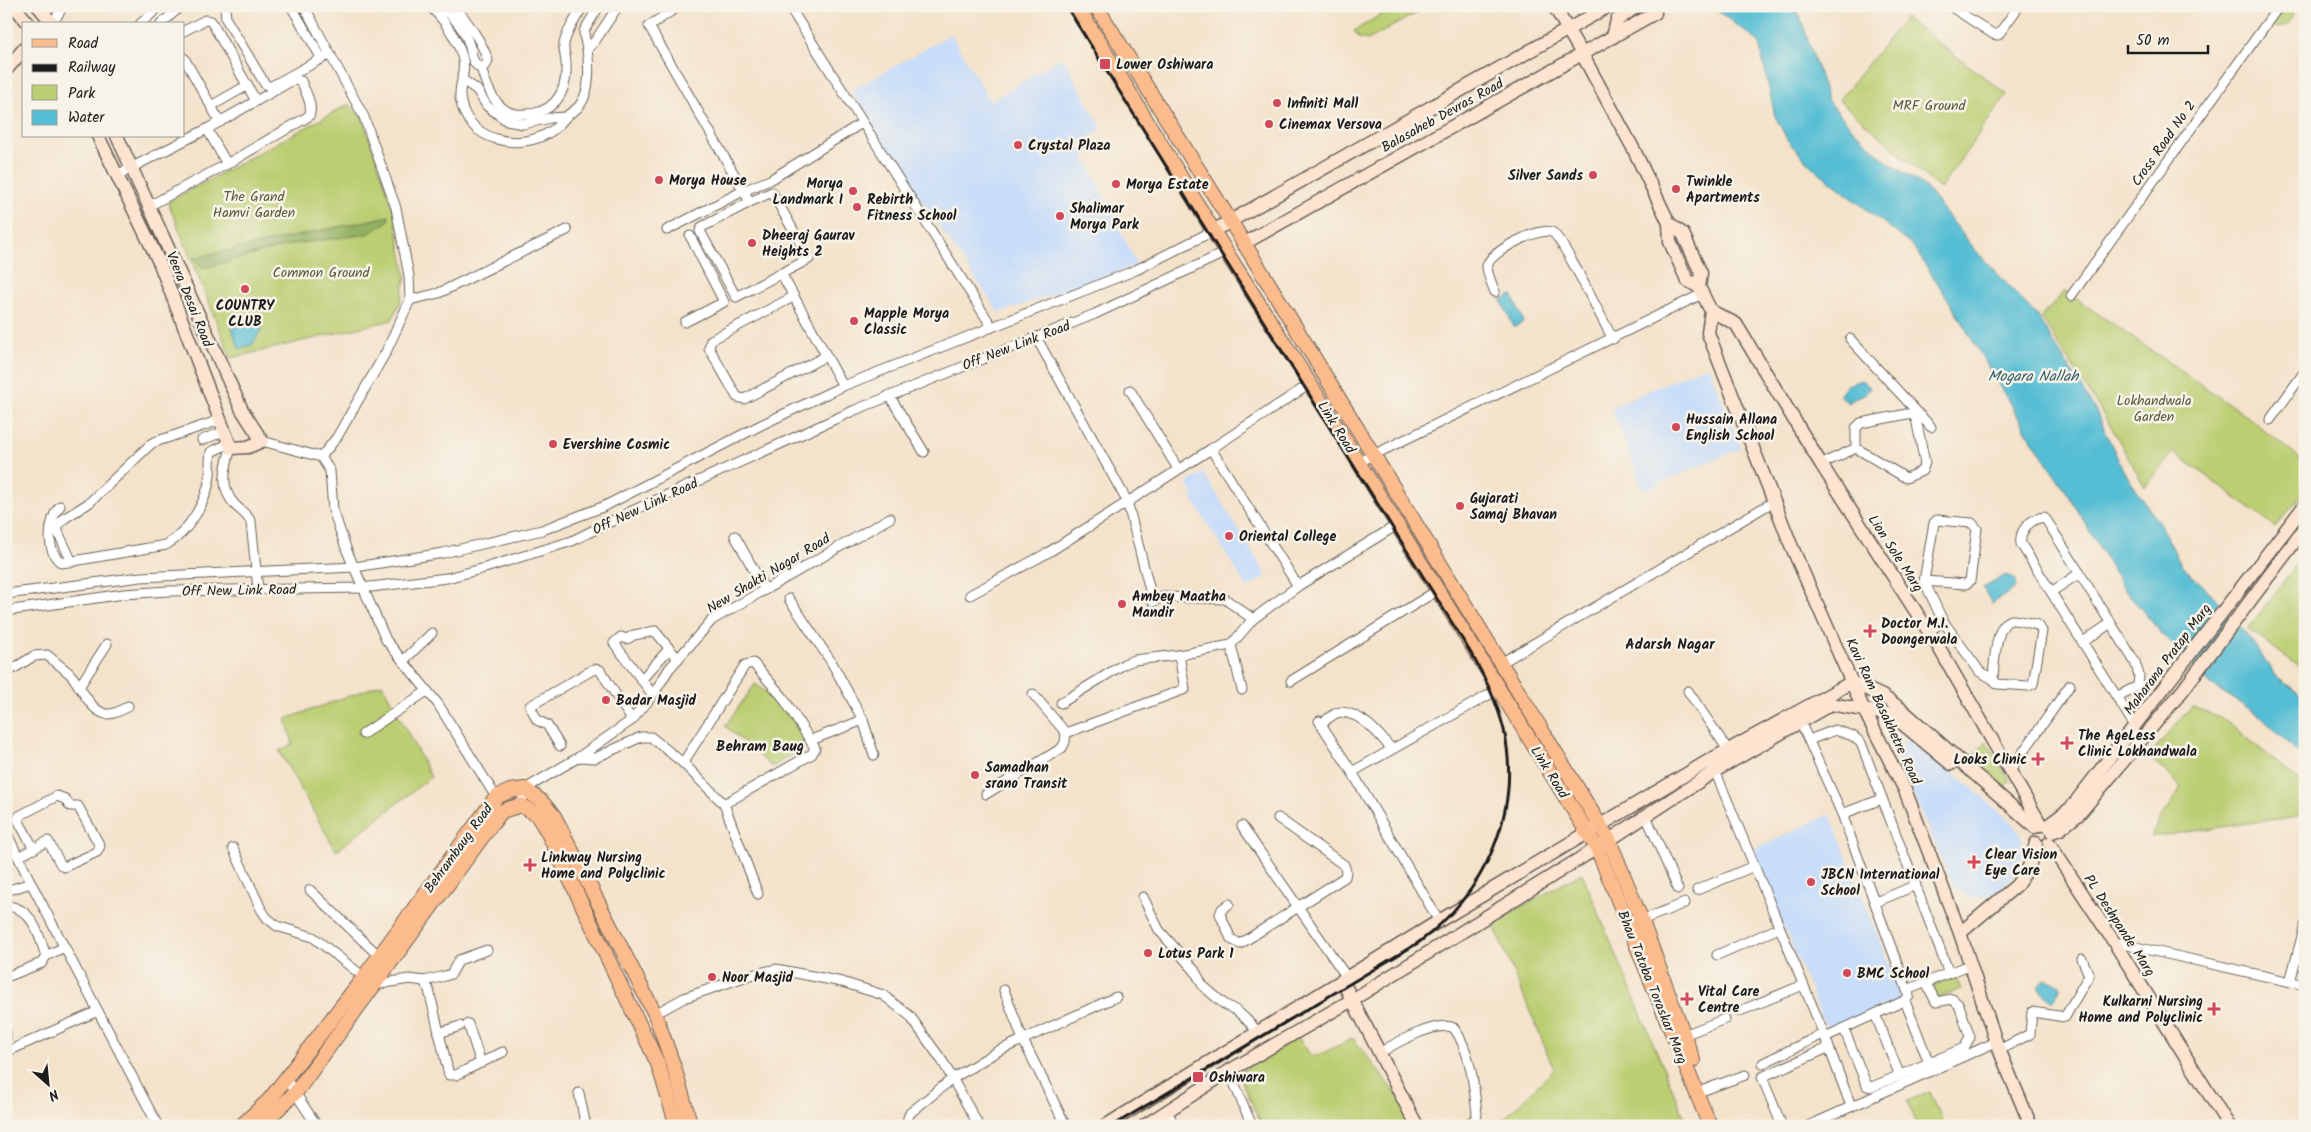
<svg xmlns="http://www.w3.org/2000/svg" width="2311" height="1132" font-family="Kalam,sans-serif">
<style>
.built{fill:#c8ddf9}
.green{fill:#bbce72;stroke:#6c7547}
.forest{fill:#94b164;stroke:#586640}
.water{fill:#56bed4;stroke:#396d78}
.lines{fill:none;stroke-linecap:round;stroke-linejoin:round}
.street-casing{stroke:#686159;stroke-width:11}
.secondary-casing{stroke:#686159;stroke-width:15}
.primary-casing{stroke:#686159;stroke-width:16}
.street{stroke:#fff;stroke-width:9}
.secondary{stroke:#fde4d1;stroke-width:12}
.primary{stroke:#fbbb8d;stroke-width:14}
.rail{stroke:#1c1c1c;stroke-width:3}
.poi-dot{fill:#d1495b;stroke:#f7f3e8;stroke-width:2}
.labels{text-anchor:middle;stroke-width:5;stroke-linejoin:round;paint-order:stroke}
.poi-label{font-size:14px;font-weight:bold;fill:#1c1c1c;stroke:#f7f3e8;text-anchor:start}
.park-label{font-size:14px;fill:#545a3a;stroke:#f7f3e8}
.street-label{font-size:14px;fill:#1c1c1c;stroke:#f7f3e8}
.water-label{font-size:15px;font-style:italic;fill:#335d66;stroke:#f7f3e8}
.neighbourhood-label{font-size:15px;font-weight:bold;fill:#1c1c1c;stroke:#f7f3e8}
</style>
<rect width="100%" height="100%" fill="#f7f3e8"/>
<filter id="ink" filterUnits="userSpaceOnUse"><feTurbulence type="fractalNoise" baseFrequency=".02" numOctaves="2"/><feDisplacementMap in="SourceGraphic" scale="10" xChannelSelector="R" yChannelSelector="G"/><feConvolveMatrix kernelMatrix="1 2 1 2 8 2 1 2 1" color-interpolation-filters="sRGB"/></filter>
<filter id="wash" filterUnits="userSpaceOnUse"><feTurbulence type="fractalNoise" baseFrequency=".0096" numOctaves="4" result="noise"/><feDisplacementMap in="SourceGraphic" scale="20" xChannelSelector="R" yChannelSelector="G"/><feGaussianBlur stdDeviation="1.12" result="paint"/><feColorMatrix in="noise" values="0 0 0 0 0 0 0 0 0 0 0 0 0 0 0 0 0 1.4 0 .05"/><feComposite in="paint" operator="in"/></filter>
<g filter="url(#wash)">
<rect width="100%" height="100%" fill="#f4e2ca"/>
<g class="built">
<path d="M951 34 990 101 942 131 1063 57 1102 129 1078 143 1137 265 999 313 894 160 851 91Z"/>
<path d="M1708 365 1741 448 1644 490 1611 407Z"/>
<path d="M1204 473 1267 576 1247 588 1191 497 1194 495 1186 483Z"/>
<path d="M1913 738 2016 826 2022 838 2023 848 2021 858 2011 879 1998 892 1985 897 1969 898 1954 887 1894 751 1906 740Z"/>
<path d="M1830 814 1902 998 1827 1030 1752 850Z"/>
</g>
<g class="green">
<path d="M1395 6H1417L1420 11 1368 40 1359 38 1354 31Z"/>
<path d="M2286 6 2294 12 2288 25 2277 28 2272 26Z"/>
<path d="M1905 18 2007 94 1940 189 1839 100Z"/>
<path d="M349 104 362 117 393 208 406 276 400 303 392 320 231 358 168 202Z"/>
<path d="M2065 291 2248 417 2305 463V491L2275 527 2174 452 2145 487 2113 430 2041 317Z"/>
<path d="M2305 553V671L2248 629Z"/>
<path d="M382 684 431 777 336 851 279 751 293 744 286 719Z"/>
<path d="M755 684C781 702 791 714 806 741L803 748 772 767 725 726Z"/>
<path d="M2192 706 2227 721 2305 786V815L2151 837 2161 817 2182 787 2148 757Z"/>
<path d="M1986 741 2010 781 2003 788 1972 761 1977 751Z"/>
<path d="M1582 873 1688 1126H1497L1554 1069 1493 923Z"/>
<path d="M1955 976 1961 989 1936 999 1931 986Z"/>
<path d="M1298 1037 1311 1056 1319 1055 1353 1038 1409 1111 1416 1126H1262L1238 1073Z"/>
<path d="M1930 1091 1945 1126H1918L1907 1101Z"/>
</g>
<path class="forest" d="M389 216 388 221 368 234 294 244 204 268 193 258Z"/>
<g class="water">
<path d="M1711 6H1790L1800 16 1828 101 1854 130 1884 159 1925 187 1977 252 2037 316 2096 411 2123 470 2162 528 2182 566 2209 591 2249 637 2276 677 2305 697V759L2258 714 2211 685 2162 634 2122 586 2071 499 2027 432 1946 296 1912 245 1811 166 1788 141 1775 116 1759 42Z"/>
<path d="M1512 295 1524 322 1514 327 1501 300Z"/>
<path d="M259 320 262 329 252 345 239 349 232 328Z"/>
<path d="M1861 380 1870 387C1867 396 1855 396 1849 403L1839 396 1847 385Z"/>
<path d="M2006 575 2014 578 2016 581 2015 588 1992 604 1983 588Z"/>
<path d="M2045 979 2059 984 2061 988 2053 1000 2048 999 2039 986Z"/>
</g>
</g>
<g filter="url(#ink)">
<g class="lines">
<g class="street-casing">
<g id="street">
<path d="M225 6 226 19 265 84 270 87 330 54"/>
<path d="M291 6 322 59"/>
<path d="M304 6 364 117 396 208 409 276 410 300 386 352 337 437 321 457"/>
<path d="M429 6C443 17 457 39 462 56 467 70 459 84 460 97 465 142 521 153 553 130 560 125 564 117 572 112 591 101 590 69 587 49 586 43 584 38 584 31L599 6"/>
<path d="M440 6C453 16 464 28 469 44 472 52 471 64 481 68L486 65 488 60C481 40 468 23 455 6"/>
<path d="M679 6 649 26 750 202 772 192 809 259 736 297 700 231 702 227 750 202"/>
<path d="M789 6 992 327"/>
<path d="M1950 6 1993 34 1998 35 2019 6"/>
<path d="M1795 8 1797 6"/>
<path d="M53 23 63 6"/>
<path d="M140 24 160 6"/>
<path d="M161 24 181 6"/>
<path d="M184 31 205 20 211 21 256 101"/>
<path d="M587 49 595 41 618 6"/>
<path d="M184 58 220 122"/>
<path d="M481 68C486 85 495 111 516 114 551 117 568 96 566 63 566 57 563 50 564 44 566 31 577 17 583 6"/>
<path d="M463 80 477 90 487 106 507 121 523 124 550 118 565 117"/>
<path d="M211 106 248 85"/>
<path d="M117 175 207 129 293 80 301 81C305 91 314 106 309 116L227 164 207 129"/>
<path d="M149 206 227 164"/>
<path d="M667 230 743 191 770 180 862 123"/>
<path d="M781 273 843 386"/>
<path d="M1495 292C1492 284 1487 274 1487 266 1489 252 1541 226 1552 232 1563 238 1603 322 1613 339"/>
<path d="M2071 296 2279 6"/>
<path d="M793 297 711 340 709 348 737 397 744 399 826 356"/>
<path d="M410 300 439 293 567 230"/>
<path d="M685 322 724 302 690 236"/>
<path d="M1036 337 1127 501 1153 602 1162 597 1225 599 1253 619"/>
<path d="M1850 339 1931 427"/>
<path d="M1310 384 1211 449 1298 586 1397 525"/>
<path d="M1130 390 1178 469"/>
<path d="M889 395 924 452"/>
<path d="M1907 414H1912L1916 419 1925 463 1922 471 1906 478 1856 448V428L1861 423Z"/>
<path d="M2270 420 2305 371"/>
<path d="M202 440 225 431"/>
<path d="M262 441 321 457 330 471 333 510 347 551 386 640 438 704 496 797"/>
<path d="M231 448C225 467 219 488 235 505 241 511 247 514 251 522L258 589"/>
<path d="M1359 462 1702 294"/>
<path d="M1821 464 1856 448"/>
<path d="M60 506C48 519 45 552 62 563L166 545C188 533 208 500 210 475 211 467 209 460 211 452L230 443"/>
<path d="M735 536 765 590"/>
<path d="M72 562 58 532V525L65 518 89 503 152 443 220 420"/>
<path d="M1924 581 1966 584 1970 581 1977 529 1972 523 1937 520 1934 523 1924 581 1943 621 1928 632"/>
<path d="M2051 592 2080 573"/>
<path d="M6 594 141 577 355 567 443 553 542 530 605 506 761 425 843 386 1136 270 1213 231"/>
<path d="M970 595 1049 552 1211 449"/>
<path d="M789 599 832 663 863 720 811 740"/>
<path d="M6 611 124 594 168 591 362 588 447 578 485 568 572 541 632 511 855 410 1095 314 1226 252"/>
<path d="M1943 621 1980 672 1993 679 1997 684 2028 686 2033 684 2042 631 2038 625C2030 624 2019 619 2011 620 1995 623 1994 666 1993 679"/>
<path d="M2083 642 2111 623"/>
<path d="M1231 645 1242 690"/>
<path d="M403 661 432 633"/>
<path d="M1501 663 1773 502"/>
<path d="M6 673 34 656 47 655C54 661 62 667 69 673 81 684 88 710 106 714 114 715 122 710 128 706"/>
<path d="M641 680 669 649"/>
<path d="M1291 681 1438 590"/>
<path d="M79 687 107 644"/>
<path d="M1688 691 1728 750"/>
<path d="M1033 694 1066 733"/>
<path d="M653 695 614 643 621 637 627 639 634 635 655 631 678 659"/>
<path d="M2118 696 2138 686 2139 675 2135 662 2047 521 2044 517C2030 519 2019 530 2021 544L2135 726"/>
<path d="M1061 703 1124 664 1134 660 1179 655"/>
<path d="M1798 717 1842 814 1907 990"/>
<path d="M863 720 874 755"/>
<path d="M1319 721 1352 772 1439 921"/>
<path d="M1321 724C1327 720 1334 712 1341 712 1361 713 1378 733 1389 746"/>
<path d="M363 734 427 691"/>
<path d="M1809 740 1835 730 1853 736 1861 743 1949 973"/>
<path d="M560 746 547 725 537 720 530 706 594 669 600 670 632 720"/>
<path d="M579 757 595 758 641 737H651L683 763 724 804 758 894"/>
<path d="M683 763 745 665 753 663 782 696 815 748 812 754 724 804"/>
<path d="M1713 766 1825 1037 1851 1106"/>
<path d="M2010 771 2070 685"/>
<path d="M1352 772 1499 689"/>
<path d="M986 794 1062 748 1065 742 1066 733 1185 689 1179 655 1231 645 1253 619 1298 586"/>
<path d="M521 805 525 789 579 757 632 720 653 695 669 669 712 620 890 518"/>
<path d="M1842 814 1882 799"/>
<path d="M1646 816 1678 889"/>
<path d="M1242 826 1348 979"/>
<path d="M6 832 31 883 158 1126"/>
<path d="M233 848 261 909 267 918 277 926 313 937 374 985 409 979 424 981 429 990 449 1075H456L503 1052"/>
<path d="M18 857 48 841 61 865 64 867 97 852 100 846 78 806H70L65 799 57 796 19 816 18 820 34 849"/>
<path d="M310 890 379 956"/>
<path d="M1697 890 1754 866"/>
<path d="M6 891 31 883"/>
<path d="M1143 897 1159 930 1195 971 1203 986 1224 1004 1237 1011 1246 1019 1258 1032"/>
<path d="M1876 902 1916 885"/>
<path d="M1229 904 1222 909 1220 914 1231 939 1240 944 1345 877 1346 871 1344 865 1278 818"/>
<path d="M6 906C33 907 39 936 46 956L42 963 6 977"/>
<path d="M1642 920 1685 903"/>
<path d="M2114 942 2305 985"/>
<path d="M1717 955 1779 928"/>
<path d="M46 956 64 947"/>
<path d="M424 981 445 976 451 974 459 960 487 950"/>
<path d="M2290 982 2305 925"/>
<path d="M1004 990 1023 1040 1066 1126"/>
<path d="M1905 1001 1929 1063"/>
<path d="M1740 1011 1803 985"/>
<path d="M655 1014 684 998 747 976 776 969 842 982 883 995 910 1016 943 1062 979 1126"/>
<path d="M1875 1014 1900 1076"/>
<path d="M468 1024 481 1063"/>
<path d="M1844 1029 1867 1086 1872 1087 1964 1048 1970 1037 1959 1005 1952 999 1936 1002 1926 983"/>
<path d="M6 1033V1038"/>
<path d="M439 1033 460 1026"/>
<path d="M1684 1035 1725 1019"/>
<path d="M1825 1037 1906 1000 1909 996 1907 990 1969 965"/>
<path d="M1999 1050 2030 1034 2032 1012 2065 1017 2089 975 2082 959"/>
<path d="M6 1052 98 1011"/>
<path d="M1380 1053C1395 1043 1437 1020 1454 1028 1471 1052 1474 1086 1477 1114L1476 1118 1466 1126"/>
<path d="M1763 1063 1823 1034"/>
<path d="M1229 1071 1252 1126"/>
<path d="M286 1079 317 1126"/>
<path d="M1704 1090 1745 1075"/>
<path d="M579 1093 586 1126"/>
<path d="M1167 1112 1175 1126"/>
<path d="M905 1126 910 1113 952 1079 998 1051 1116 997"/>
<path d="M1782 1126 1762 1077 1828 1048"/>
<path d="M1808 1126 1996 1042"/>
</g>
</g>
<g class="secondary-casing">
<g id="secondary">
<path d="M14 6 29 24"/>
<path d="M38 6 53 24"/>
<path d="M1554 6 1582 54 1633 148 1669 223 1670 242 1687 280 1699 287"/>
<path d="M1613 37 1617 20 1637 6"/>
<path d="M6 70 24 49"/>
<path d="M98 136 160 264 231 448 248 447 262 441 242 410 117 136"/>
<path d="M1669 223 1683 234 1701 273 1699 287 1711 311"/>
<path d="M1213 231 1609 6"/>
<path d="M1243 244 1655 13"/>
<path d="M1711 311 1708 333 1791 545 1863 708 1905 790 1960 933 1996 1042 2031 1126"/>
<path d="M1711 311 1736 324 1821 464 1938 646 2041 825"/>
<path d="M2047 826 2071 808 2305 505"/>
<path d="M2052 832 2060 829 2079 814 2183 690 2305 528"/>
<path d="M2049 843 2114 942 2229 1126"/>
<path d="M1960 933 2017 885 2029 867 2036 843"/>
<path d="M1343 982 1417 1126"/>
<path d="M1105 1126 1439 921 1710 760 1852 682 1882 696 1901 709 2035 827"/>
<path d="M1144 1126 1229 1071 1352 1000 1597 848 1715 771 1831 704 1892 715 1951 764"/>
</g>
</g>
<g class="primary-casing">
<g id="primary">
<path d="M1077 6 1226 252 1310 384 1597 848 1710 1126"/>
<path d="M1096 6 1231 222 1609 840 1640 916 1693 1060"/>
<path d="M241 1126 270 1099 364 977 496 797 510 791 525 789 541 801 554 816 655 1014 674 1067 691 1126"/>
<path d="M260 1126 296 1092 488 829 502 811 521 805 537 815 547 831 658 1064 677 1126"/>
</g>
</g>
<use href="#street" class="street"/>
<use href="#secondary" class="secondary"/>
<use href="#primary" class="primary"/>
<path class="rail" d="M1066 6 1469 650C1484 675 1497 701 1504 730 1522 814 1485 893 1418 943L1112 1126"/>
</g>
</g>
<g class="poi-dot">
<rect x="1099" y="58" width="12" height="12" rx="2.5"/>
<circle cx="1277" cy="103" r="5"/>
<circle cx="1269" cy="124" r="5"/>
<circle cx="1018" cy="145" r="5"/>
<circle cx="1593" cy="175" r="5"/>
<circle cx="659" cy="180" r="5"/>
<circle cx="1116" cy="184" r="5"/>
<circle cx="1676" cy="189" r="5"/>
<circle cx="853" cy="191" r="5"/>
<circle cx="857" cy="207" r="5"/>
<circle cx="1060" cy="216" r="5"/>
<circle cx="752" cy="243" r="5"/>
<circle cx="245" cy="289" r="5"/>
<circle cx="854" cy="321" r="5"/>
<circle cx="1676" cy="427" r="5"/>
<circle cx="553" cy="444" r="5"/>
<circle cx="1460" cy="506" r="5"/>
<circle cx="1229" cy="536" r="5"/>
<circle cx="1122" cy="604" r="5"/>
<path d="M1867.5 623.5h5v5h5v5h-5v5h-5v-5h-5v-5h5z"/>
<circle cx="606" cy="700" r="5"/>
<path d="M2064.5 735.5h5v5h5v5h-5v5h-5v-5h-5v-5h5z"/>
<path d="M2035.5 751.5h5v5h5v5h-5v5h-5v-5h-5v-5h5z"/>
<circle cx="975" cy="775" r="5"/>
<path d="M1971.5 854.5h5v5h5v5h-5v5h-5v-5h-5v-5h5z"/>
<path d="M527.5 857.5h5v5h5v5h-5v5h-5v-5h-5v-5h5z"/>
<circle cx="1811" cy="882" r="5"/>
<circle cx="1148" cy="953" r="5"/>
<circle cx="1847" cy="973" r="5"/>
<circle cx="712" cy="977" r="5"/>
<path d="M1684.5 991.5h5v5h5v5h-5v5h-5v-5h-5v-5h5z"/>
<path d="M2211.5 1001.5h5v5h5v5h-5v5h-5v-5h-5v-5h5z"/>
<rect x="1192" y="1071" width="12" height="12" rx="2.5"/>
</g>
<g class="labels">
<g class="poi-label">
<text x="1116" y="69">Lower Oshiwara</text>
<text x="1287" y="108">Infiniti Mall</text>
<text x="1279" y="129">Cinemax Versova</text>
<text x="1028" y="150">Crystal Plaza</text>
<text x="1583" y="180" text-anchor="end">Silver Sands</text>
<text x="669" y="185">Morya House</text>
<text x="1686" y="186">Twinkle<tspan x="1686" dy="16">Apartments</tspan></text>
<text x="843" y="188" text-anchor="end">Morya<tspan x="843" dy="16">Landmark I</tspan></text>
<text x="1126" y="189">Morya Estate</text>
<text x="867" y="204">Rebirth<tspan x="867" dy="16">Fitness School</tspan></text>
<text x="1070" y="213">Shalimar<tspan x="1070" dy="16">Morya Park</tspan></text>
<text x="762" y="240">Dheeraj Gaurav<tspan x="762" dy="16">Heights 2</tspan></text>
<text x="245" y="310" text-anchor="middle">COUNTRY<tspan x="245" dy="16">CLUB</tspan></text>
<text x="864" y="318">Mapple Morya<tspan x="864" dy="16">Classic</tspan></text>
<text x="1686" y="424">Hussain Allana<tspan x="1686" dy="16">English School</tspan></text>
<text x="563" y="449">Evershine Cosmic</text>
<text x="1470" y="503">Gujarati<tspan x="1470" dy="16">Samaj Bhavan</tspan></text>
<text x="1239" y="541">Oriental College</text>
<text x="1132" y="601">Ambey Maatha<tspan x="1132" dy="16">Mandir</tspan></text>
<text x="1881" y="628">Doctor M.I.<tspan x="1881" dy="16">Doongerwala</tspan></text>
<text x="616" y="705">Badar Masjid</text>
<text x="2078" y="740">The AgeLess<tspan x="2078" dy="16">Clinic Lokhandwala</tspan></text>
<text x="2027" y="764" text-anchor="end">Looks Clinic</text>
<text x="985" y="772">Samadhan<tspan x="985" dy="16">srano Transit</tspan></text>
<text x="1985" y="859">Clear Vision<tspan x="1985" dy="16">Eye Care</tspan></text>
<text x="541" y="862">Linkway Nursing<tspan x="541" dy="16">Home and Polyclinic</tspan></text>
<text x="1821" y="879">JBCN International<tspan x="1821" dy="16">School</tspan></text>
<text x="1158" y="958">Lotus Park 1</text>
<text x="1857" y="978">BMC School</text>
<text x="722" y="982">Noor Masjid</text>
<text x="1698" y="996">Vital Care<tspan x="1698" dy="16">Centre</tspan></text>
<text x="2203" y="1006" text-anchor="end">Kulkarni Nursing<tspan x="2203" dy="16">Home and Polyclinic</tspan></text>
<text x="1209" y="1082">Oshiwara</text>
</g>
<g class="park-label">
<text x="1929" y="110">MRF Ground</text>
<text x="254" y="201">The Grand<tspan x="254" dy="16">Hamvi Garden</tspan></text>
<text x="321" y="277">Common Ground</text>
<text x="2154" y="405">Lokhandwala<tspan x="2154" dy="16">Garden</tspan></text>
</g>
<g class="street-label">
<text transform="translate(1442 115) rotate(-29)" y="5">Balasaheb Devras Road</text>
<text transform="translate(2163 143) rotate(-55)" y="5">Cross Road No 2</text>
<text transform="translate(190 299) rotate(68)" y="5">Veera Desai Road</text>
<text transform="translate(1016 345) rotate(-21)" y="5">Off New Link Road</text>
<text transform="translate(1337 427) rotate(58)" y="5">Link Road</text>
<text transform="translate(645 506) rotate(-25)" y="5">Off New Link Road</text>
<text transform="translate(1896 553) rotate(57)" y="5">Lion Sole Marg</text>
<text transform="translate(768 573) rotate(-31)" y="5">New Shakti Nagar Road</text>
<text transform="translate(239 590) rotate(-1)" y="5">Off New Link Road</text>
<text transform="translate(2167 659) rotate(-53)" y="5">Maharana Pratap Marg</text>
<text transform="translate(1884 711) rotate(65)" y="5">Kavi Ram Basakhetre Road</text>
<text transform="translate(1550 772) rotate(58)" y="5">Link Road</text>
<text transform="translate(458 848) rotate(-54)" y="5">Behrambaug Road</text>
<text transform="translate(2120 925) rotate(57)" y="5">PL Deshpande Marg</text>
<text transform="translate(1653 987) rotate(68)" y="5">Bhau Tatoba Toraskar Marg</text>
</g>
<g class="water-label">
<text x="2033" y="381">Mogara Nallah</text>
</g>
<g class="neighbourhood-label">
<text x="1670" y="649">Adarsh Nagar</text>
<text x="760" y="751">Behram Baug</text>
</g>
</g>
<rect width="2311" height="1132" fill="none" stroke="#f7f3e8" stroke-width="25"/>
<rect x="22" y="22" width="162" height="115" fill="#f7f3e8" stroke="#9f9d96"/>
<rect x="32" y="39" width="25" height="8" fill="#fbbb8d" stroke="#9f9d96"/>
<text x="68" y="48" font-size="15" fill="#1c1c1c">Road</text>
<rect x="32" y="64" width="25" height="8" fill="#1c1c1c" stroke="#9f9d96"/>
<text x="68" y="72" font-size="15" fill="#1c1c1c">Railway</text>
<rect x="32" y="85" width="25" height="15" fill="#bbce72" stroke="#9f9d96"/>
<text x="68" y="98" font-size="15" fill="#1c1c1c">Park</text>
<rect x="32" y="110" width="25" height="15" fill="#56bed4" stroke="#9f9d96"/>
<text x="68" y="122" font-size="15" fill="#1c1c1c">Water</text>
<g transform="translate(48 1084) rotate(153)" stroke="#f7f3e8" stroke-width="4" paint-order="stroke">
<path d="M0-4L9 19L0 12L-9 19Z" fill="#1c1c1c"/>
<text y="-8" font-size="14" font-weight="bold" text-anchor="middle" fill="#1c1c1c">N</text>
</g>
<path d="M2128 45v8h80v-8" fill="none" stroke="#1c1c1c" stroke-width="2.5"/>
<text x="2136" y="45" font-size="15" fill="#1c1c1c" stroke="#f7f3e8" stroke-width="4" paint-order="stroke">50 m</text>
</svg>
